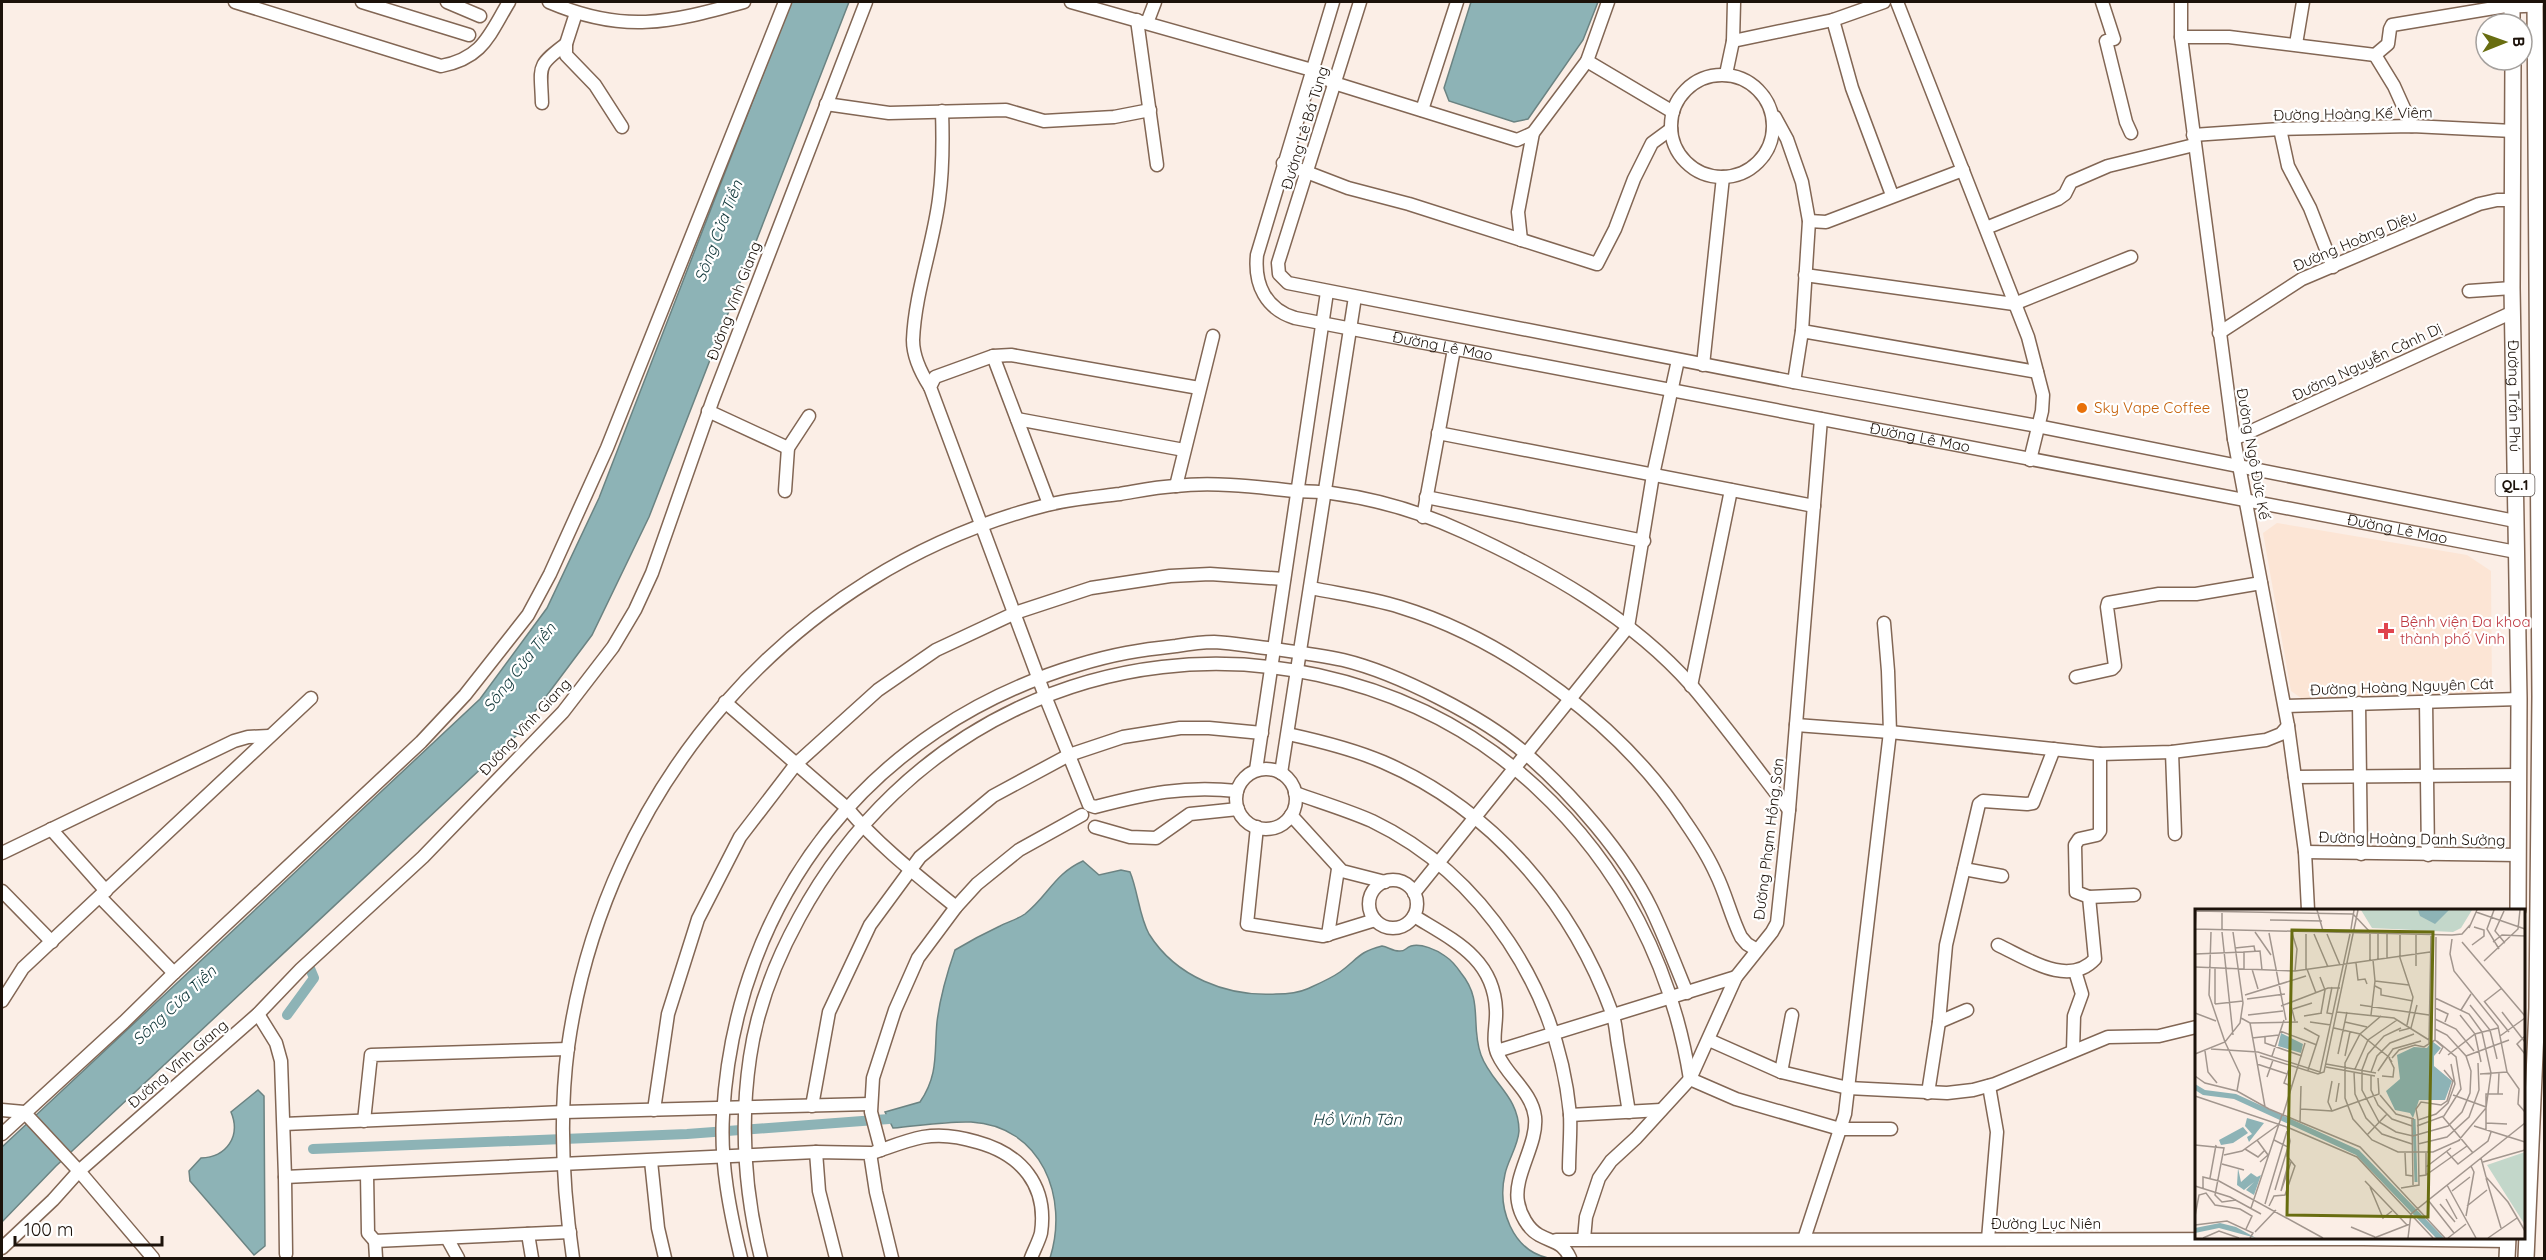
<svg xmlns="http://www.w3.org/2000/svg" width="2546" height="1260" font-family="Quicksand,sans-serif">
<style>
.built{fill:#fce5d5}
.water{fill:#8db3b6;stroke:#6b8382;stroke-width:1.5}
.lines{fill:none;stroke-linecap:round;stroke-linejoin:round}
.canal{stroke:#8db3b6;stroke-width:10}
.minor-casing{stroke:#826654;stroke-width:15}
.major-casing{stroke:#826654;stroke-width:18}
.minor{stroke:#fff;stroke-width:12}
.major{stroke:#fff;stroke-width:15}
.food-dot{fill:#e8710a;stroke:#fff;stroke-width:2}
.health-dot{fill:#e0444e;stroke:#fff;stroke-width:2}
.labels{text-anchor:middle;stroke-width:4.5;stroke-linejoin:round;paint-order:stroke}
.shield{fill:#fff;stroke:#605954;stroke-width:1.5}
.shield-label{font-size:14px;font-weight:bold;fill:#1c120a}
.street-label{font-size:15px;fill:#1c120a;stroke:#fff}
.food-label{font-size:15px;fill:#c56008;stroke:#fff;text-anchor:start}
.health-label{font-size:15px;fill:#be3a42;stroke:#fff;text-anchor:start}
.water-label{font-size:16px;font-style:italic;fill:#0d3437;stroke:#fff}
.inset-river{fill:none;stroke:#8db3b6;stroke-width:3}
.inset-road{fill:none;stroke:#a2968e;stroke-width:1.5}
.view{fill:#686d10;fill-opacity:0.15;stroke:#686d10;stroke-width:3}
.inset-edge{fill:none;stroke:#1c120a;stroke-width:3}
</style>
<rect width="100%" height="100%" fill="#fbeee6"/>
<path class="built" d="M2277 523 2467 555 2491 571 2492 697 2301 698 2291 691 2263 533Z"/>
<g class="water">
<path d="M791 2H849L649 517 592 635 518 734 56 1166 2 1222V1147L480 699 547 608 599 498Z"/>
<path d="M1471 2H1598L1583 40 1528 119 1514 122 1449 101 1444 88Z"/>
<path d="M1083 861 1099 875 1121 870 1130 872C1138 891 1139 916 1149 934 1176 977 1227 997 1276 994 1286 994 1298 993 1307 989 1318 984 1330 979 1340 972 1358 959 1358 952 1382 946 1388 947 1393 951 1399 951 1405 952 1405 948 1411 946 1421 943 1437 950 1445 956 1451 960 1457 967 1461 973 1484 1001 1470 1025 1481 1055 1491 1083 1519 1096 1519 1131 1518 1146 1508 1160 1505 1174 1497 1208 1512 1250 1548 1258H1050C1069 1198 1042 1126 971 1122 946 1121 918 1126 893 1128L885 1112 920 1102C939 1074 934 1053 937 1022 940 997 947 973 955 950 970 941 985 933 1000 926 1008 922 1018 919 1025 914 1048 896 1054 874 1083 861Z"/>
<path d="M258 1090 264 1096 265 1246 254 1255 190 1181 189 1171 201 1158C227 1157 241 1136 231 1112Z"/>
</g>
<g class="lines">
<g class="canal">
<path d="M287 1015 314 978 309 966"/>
<path d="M313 1149 687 1134 889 1119"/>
</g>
<g class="minor-casing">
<g id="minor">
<path d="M235 2 441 66C483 58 489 35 509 2"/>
<path d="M362 2 469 35"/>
<path d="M447 2 480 16"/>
<path d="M549 2C624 34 668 23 744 2"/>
<path d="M1071 2 1312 70 1334 83 1517 140 1533 133"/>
<path id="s1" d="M1333 2 1257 255C1254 285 1266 309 1295 318L2516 552"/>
<path d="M1360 2 1278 263 1279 274 1288 283 1794 382 2037 426 2515 521"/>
<path d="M1897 2 2028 337 2043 395 2042 411 2030 460"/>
<path d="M2102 2 2114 39 2106 41 2126 122 2131 133"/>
<path d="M2181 2V37L2234 439 2288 726 2305 852 2308 910"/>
<path d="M576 13 566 44V55L595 85 622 127"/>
<path d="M1137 20 1157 165"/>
<path d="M1833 20 1852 88 1892 195"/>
<path d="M1147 23 1155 2"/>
<path d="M2181 37H2229L2375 55 2388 44 2390 29 2392 25 2512 5"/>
<path d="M1733 41 1833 20 1884 2"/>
<path d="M2296 44 2303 2"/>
<path d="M2375 55 2394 86 2412 126"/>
<path d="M1587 61 1673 112"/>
<path d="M1726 74 1733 41 1734 2"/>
<circle cx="1722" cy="126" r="51"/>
<path d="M542 103C541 66 535 67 566 44"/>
<path d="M826 104 889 113 1006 110 1044 121 1114 117 1150 110"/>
<path d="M1422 110 1457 2"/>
<path d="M1775 117 1787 139 1802 182 1809 221 1802 331"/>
<path d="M2280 129 2288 166 2310 208 2333 267"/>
<path d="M2193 135 2280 129 2412 126 2513 131"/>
<path d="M1283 163 1348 188 1409 204 1597 264 1615 229 1634 179 1652 143 1671 129"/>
<path d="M1809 221 1826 222 1963 170"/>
<path d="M1986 228 2058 199 2065 194 2071 182 2108 166 2194 145"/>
<path d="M1521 240 1518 212 1533 133 1587 61 1608 2"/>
<path d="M1805 275 2014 304 2131 257"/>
<path d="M2469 291 2512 288"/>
<path d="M2219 333 2302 279 2479 204 2497 200H2513"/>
<path d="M993 356 1049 504"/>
<path d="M1703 365 1723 177"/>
<path d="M1794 382 1802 331 2037 372"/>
<path d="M930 387C921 373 913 357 913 340 915 292 933 246 939 199 943 170 943 140 942 111"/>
<path d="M1199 388 1011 355 993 356 935 377 930 387 1045 696 1089 805 1095 807C1145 794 1185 785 1237 791"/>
<path d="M708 411 788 448"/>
<path d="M1017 419 1184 450"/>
<path d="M1438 433 1814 506"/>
<path d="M2234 439 2513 312"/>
<path d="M1176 486 1213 336"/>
<path d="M785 491 788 448 809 416"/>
<path d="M1426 497 1644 541"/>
<path d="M1423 517 1454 349"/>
<path d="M1311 588C1340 594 1371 598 1400 607 1508 640 1625 728 1686 823 1697 839 1708 856 1716 874 1726 894 1731 917 1741 937L1747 944 1757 950"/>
<path d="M2076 677 2112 669 2115 666 2107 607 2108 603 2159 594H2196L2261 583"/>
<path d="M1691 686 1731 490"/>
<path d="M2426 701 2428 855"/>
<path d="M725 702 847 808C878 845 918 876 956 907"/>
<path d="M2359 703 2361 854"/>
<path d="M2285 706 2519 699"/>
<path d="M1796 725 1890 732 2100 754 2172 752 2266 740 2281 734 2288 726"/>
<path d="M1288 734C1320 741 1353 749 1383 762 1492 809 1572 903 1612 1013 1616 1023 1616 1034 1618 1045 1622 1067 1625 1089 1629 1112"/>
<path d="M2172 752 2175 834"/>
<circle cx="1266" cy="799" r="30"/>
<path d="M1256 770 1327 292"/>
<path d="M1281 773 1355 297"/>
<path d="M2295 777 2519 775"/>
<path d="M1295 793C1320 802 1347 810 1372 821 1484 875 1558 991 1570 1114 1571 1132 1569 1151 1569 1169"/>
<path d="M1291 815 1342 871 1385 882"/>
<path d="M1095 827 1130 837 1156 838 1190 814 1238 809"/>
<path d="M1257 827 1247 924 1323 936 1375 920"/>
<path d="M51 829 106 891"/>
<path d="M2305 852 2519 855"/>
<path d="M2 853 234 741 248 737 269 736"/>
<path d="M1964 869 2002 876"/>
<circle cx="1393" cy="904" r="24"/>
<path d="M2 891 52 942"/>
<path d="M1414 893 1628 627 1653 475 1678 360"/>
<path d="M100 897 174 973"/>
<path d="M2089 897 2134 895"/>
<path d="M1414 916C1453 940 1494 958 1496 1010 1497 1025 1491 1041 1498 1055 1508 1077 1532 1092 1535 1117 1538 1144 1513 1176 1518 1202 1520 1214 1528 1229 1539 1235 1554 1243 1563 1242 1570 1258"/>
<path d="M1328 935 1338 869"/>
<path d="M1998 945C2026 958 2068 988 2095 959L2089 897 2076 892 2075 845 2079 839 2097 835 2100 831V754"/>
<path d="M2 1001 23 968 311 698"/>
<path d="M258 1014 276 1043 281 1061 285 1177 816 1152 870 1153 876 1192 892 1258"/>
<path d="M1939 1022 1967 1010"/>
<path d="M1709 1040 1781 1072 1848 1088 1947 1093 1973 1090 1995 1084 2108 1037 2159 1036 2196 1027"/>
<path d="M1497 1051 1736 977"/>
<path d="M2073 1051 2074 1016 2082 994 2075 971"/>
<path d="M1781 1072 1792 1015"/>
<path d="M1928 1093 1939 1022 1946 945 1979 804 1983 801 2027 804 2033 803 2054 749"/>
<path d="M812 1106 829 1012 870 925 920 857 993 796 1069 755 1123 737 1180 728H1209L1262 733"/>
<path d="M2 1110 24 1112 79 1171 153 1258"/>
<path d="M654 1110 668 1014 698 919 740 837 796 764 878 690 936 650 1015 613 1091 588 1170 576 1210 574 1284 579"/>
<path d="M1570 1115 1661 1110"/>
<path d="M364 1121 371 1055 568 1049"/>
<path d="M284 1124 564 1112 870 1104"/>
<path d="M2 1134 124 1022 174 973 421 742 465 695 528 615 550 574 607 448 785 2"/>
<path d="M881 1150 871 1112 873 1078 895 1010 918 958 956 907 977 884 1019 850 1082 815"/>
<path d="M816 1152 819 1191 836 1258"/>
<path d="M875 1152C890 1147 907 1140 923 1137 940 1134 961 1137 977 1142 1021 1154 1048 1185 1041 1233 1039 1241 1034 1250 1031 1258"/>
<path d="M651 1161 658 1228 665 1258"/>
<path d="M367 1174 368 1233 375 1241 570 1232"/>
<path d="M285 1177 286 1254"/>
<path d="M528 1234 532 1258"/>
<path d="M447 1238 458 1258"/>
<path d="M1584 1239 1586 1217 1599 1178 1611 1161 1636 1138 1690 1079 1736 977 1772 932 1777 923 1789 810 1821 419"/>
<path d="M1804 1239 1845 1114 1890 732 1888 671 1884 623"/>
<path d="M1988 1239 1997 1132 1989 1086"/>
<path d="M1556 1240 2363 1239 2508 1241"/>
<path d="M375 1241 376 1258"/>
<path d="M2 1248 53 1200 79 1171 258 1014 301 969 423 857 563 712 613 647 635 610 652 573 713 399 866 2"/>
<path d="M573 1258C563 1190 559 1116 568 1047 604 788 792 569 1047 505 1070 499 1096 497 1120 494 1138 491 1156 487 1175 486 1211 482 1249 486 1285 490 1301 492 1316 491 1331 493 1376 499 1423 513 1464 532 1547 570 1631 617 1692 686 1726 726 1757 769 1789 810"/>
<path d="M741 1258C730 1212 720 1163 723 1115 735 898 871 727 1078 665 1114 654 1139 650 1176 646 1188 644 1201 642 1214 642 1234 643 1255 647 1275 649 1297 652 1320 655 1343 660 1397 673 1484 717 1526 754 1572 794 1624 853 1651 908 1664 935 1675 964 1687 993"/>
<path d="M761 1258C745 1193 740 1124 750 1057 757 1009 776 960 799 918 901 729 1107 629 1318 675 1400 693 1475 730 1537 788 1621 866 1672 966 1690 1079L1736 1099 1840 1129H1891"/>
</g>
</g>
<g class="major-casing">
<g id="major">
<path d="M2512 2V24"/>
<path d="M2512 5 2535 4"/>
<path id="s2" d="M2513 60 2512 288 2519 699 2518 910"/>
<path d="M2507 1258 2508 1238"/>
<path d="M2526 1258 2537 1008 2540 696 2535 2"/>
</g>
</g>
<use href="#minor" class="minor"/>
<use href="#major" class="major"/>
</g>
<circle class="food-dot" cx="2082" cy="408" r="6"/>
<path class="health-dot" d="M2383 622h6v6h6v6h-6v6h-6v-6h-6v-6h6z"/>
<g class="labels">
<rect class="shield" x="2495.5" y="474" width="39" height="22" rx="4.5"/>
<g class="shield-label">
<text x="2515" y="490">QL.1</text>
</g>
<g class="street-label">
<text transform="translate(2353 114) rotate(-1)" y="5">Đường Hoàng Kế Viêm</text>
<text transform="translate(1305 128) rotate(-73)" y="5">Đường Lê Bá Tùng</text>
<text transform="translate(2355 241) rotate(-23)" y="5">Đường Hoàng Diệu</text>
<text transform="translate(734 301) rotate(-69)" y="5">Đường Vĩnh Giang</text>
<text dy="5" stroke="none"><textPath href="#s1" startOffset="495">Đường Lê Mao</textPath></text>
<text transform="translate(2367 362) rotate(-25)" y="5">Đường Nguyễn Cảnh Dị</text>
<text dy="5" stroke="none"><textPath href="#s2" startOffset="336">Đường Trần Phú</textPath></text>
<text dy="5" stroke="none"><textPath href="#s1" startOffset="981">Đường Lê Mao</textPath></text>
<text transform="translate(2253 454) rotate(80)" y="5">Đường Ngô Đức Kế</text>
<text dy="5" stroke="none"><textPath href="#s1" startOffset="1467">Đường Lê Mao</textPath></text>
<text transform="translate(2402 687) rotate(-2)" y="5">Đường Hoàng Nguyên Cát</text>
<text transform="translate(525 727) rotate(-47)" y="5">Đường Vĩnh Giang</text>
<text transform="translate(1769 839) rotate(-83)" y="5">Đường Phạm Hồng Sơn</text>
<text transform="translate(2412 839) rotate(1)" y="5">Đường Hoàng Danh Sưởng</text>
<text transform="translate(178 1064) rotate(-41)" y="5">Đường Vĩnh Giang</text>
<text x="2046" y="1229">Đường Lục Niên</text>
</g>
<g class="food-label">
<text x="2094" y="413">Sky Vape Coffee</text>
</g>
<g class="health-label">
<text x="2400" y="627">Bệnh viện Đa khoa<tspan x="2400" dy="17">thành phố Vinh</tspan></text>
</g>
<g class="water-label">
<text transform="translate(718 231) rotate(-69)" y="6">Sông Cửa Tiền</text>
<text transform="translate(519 667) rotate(-52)" y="6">Sông Cửa Tiền</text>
<text transform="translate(174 1005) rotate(-43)" y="6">Sông Cửa Tiền</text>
<text x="1357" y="1125">Hồ Vinh Tân</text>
</g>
</g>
<g transform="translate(2195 909)">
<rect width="330" height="330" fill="#fbeee6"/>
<path d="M166 1H277L266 19 258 23 177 19ZM330 243V316L292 256Z" fill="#c3d7ca"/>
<path d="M223 1H254L240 15 225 7ZM86 124 108 135 106 144 83 137ZM237 132 246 139 239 147V157L257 172 250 191H224L218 209 215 204 200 201 191 182 205 170 202 146 219 138 232 139ZM0 175 10 181 41 185 164 241 249 329H241L161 246 39 190 8 186 0 181ZM52 209 69 214 54 233 52 228 57 225 50 217ZM48 218 53 224 38 234 26 236 24 231ZM43 259 46 273 56 264 62 268 66 266 59 286 51 281 59 273 49 281 42 276ZM25 314 41 318 61 329 24 319 0 324V319Z" fill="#8db3b6"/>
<path class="inset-river" d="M219 210 221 273"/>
<path class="inset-road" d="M122 1 128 22M299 1 292 20 304 40M1 2 158 5 175 23M309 2 300 22 310 34M281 3 330 20M75 11 127 12M274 19 282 1M0 20 257 26 267 25 275 16M156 20 159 1M27 21V2M0 22 1 1M16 23 14 86 30 133M27 23 38 126M60 23 76 46M74 24 91 111M97 24 102 40 100 62M119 25 133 58M132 25 145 56M158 25 163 1M175 25V51M205 26V49L218 88 212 116M257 30 255 45 259 62 303 117 312 163 324 180 323 195 330 203M267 33 330 107M298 33 307 26 330 27M277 36 289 27V21L279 18M40 39 59 37 60 42M0 45 49 43M192 49V25M183 50V25M289 52 323 20 325 1M161 54 163 71 170 70 172 75M221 57V26M0 58 100 62 235 43M49 60V43L65 42 67 61M57 60 63 80M111 60V25M112 60 121 84M125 68 130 81 126 104M180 72 214 76M180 77 186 80V86L218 92M137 78 132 104 138 105M50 86 111 67M240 89 274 105 287 123 296 164 291 199 264 231M52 90 90 85M289 92 314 123M95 93 100 112M289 93 307 79M20 95V59M20 95 48 92M165 96 234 106M275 96 295 121 302 150M86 97 133 79H145M240 99 253 105 250 113M98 100 117 94M266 101 276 85M142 103 199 109 234 131M307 103 330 133M0 104 21 112M53 106 88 102M176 106 180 72 178 51M265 106 280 125 286 153M109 107 127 104M186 107 165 125 150 154V189L158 210 177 231 203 243H238L265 231M46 109 55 114 103 113M240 110 261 120 279 142M115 113 136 116M150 113 172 118M55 114 70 198M109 119 124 127 113 161M139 119 165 125 195 149M206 119 189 127 173 145 167 161V181L184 213 201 223 218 227 253 217 267 203 275 184 276 162 271 147 252 126 240 120M85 122 122 136M204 122 216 119 222 96M70 127V134L107 147M305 127 330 109M330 127 322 135 330 145M57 129 84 126M240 131 241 28M30 133 45 165 42 182M234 134 236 27M16 140 63 143 125 163 155 25M10 142 13 163 22 174M0 145 30 133 45 114 48 94 38 23M143 145 152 103M253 146 280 125 303 119M65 147 123 165 129 163 158 25M77 147 89 111M150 147 155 123M271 147 314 131M197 149 204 141 220 136 229 138 240 131 248 138 244 145M62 155 92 165M131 155 181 164M95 157 89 174 96 177M131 158 180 167M160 160 173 131 202 111M183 162 198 140 226 132M159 163 160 185 171 209 187 225 217 235M176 163 182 147 195 134 219 125M285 165 312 163M176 166V181L183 196 197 210 217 217M0 167 10 174 42 182 74 200 165 238 250 329M187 167 198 168 199 159 194 149 197 153M72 168 78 151M137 172 133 193 137 202 184 185 183 169M303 185 304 164M185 186 201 205 219 210M258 186 291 198M0 187 92 218 95 232 92 247 100 257 90 286 79 287 74 297M141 193 144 174M106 200 137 202M88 206 110 134M248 208 278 244M217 210 218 276M223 211 221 200 226 193 246 196 252 192 258 172 249 161M105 213 106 177M291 214 312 215M222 217 249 207 266 180 261 148 242 132M279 217 330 233M92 218 162 248 238 329M291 221V185H308M172 226 192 205M62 231 73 246 65 253M79 231 93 238 80 281M223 235 252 228 274 208 284 181 283 154M0 236 29 239 20 286 27 293 41 291M50 240 63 248 70 241M252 243 263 255 293 232 296 223M210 244 211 266 218 267M29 246 47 242 83 216M286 249 291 268 313 293 330 322M94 252 86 282 96 253M288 253 330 241M27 255 49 261M231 258 256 239M231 266 272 237M224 267 231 266V244M15 269 21 236M291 269 306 319M170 272 212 316M252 276 281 329M0 277 35 288 66 305M175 278 188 309 197 302M8 279V268L24 272 128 329M206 279 224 276 223 211 241 205 253 194 260 175 256 155M257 282 275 268M251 290 262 310M233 291 259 324M70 295 92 222M245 295 260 313M272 297 292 281M56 299 87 206M0 307 4 286 11 284 20 296 45 300 57 307 51 320M271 307 279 263 276 257M0 316 32 312 58 324 55 329M156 318 180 328M60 323 81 301M8 329 24 322 44 329M179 329 215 315M213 329 216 305 330 214M253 329 271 315M293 329 322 309"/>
<path class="view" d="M97 21 238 23 233 308 92 306Z"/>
<rect width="330" height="330" class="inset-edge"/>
</g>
<rect width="2546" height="1260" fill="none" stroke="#1c120a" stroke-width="6"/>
<g transform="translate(2504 42) rotate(89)"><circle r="28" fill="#ffffff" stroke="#a4a09d" stroke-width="1.5"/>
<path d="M0-4.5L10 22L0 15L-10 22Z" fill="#686d10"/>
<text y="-9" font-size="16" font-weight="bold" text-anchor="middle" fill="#1c120a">B</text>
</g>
<path d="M15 1236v9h147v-9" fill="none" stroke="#1c120a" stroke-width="3"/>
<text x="24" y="1236" font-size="18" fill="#1c120a" stroke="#ffffff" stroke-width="4.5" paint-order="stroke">100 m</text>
</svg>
